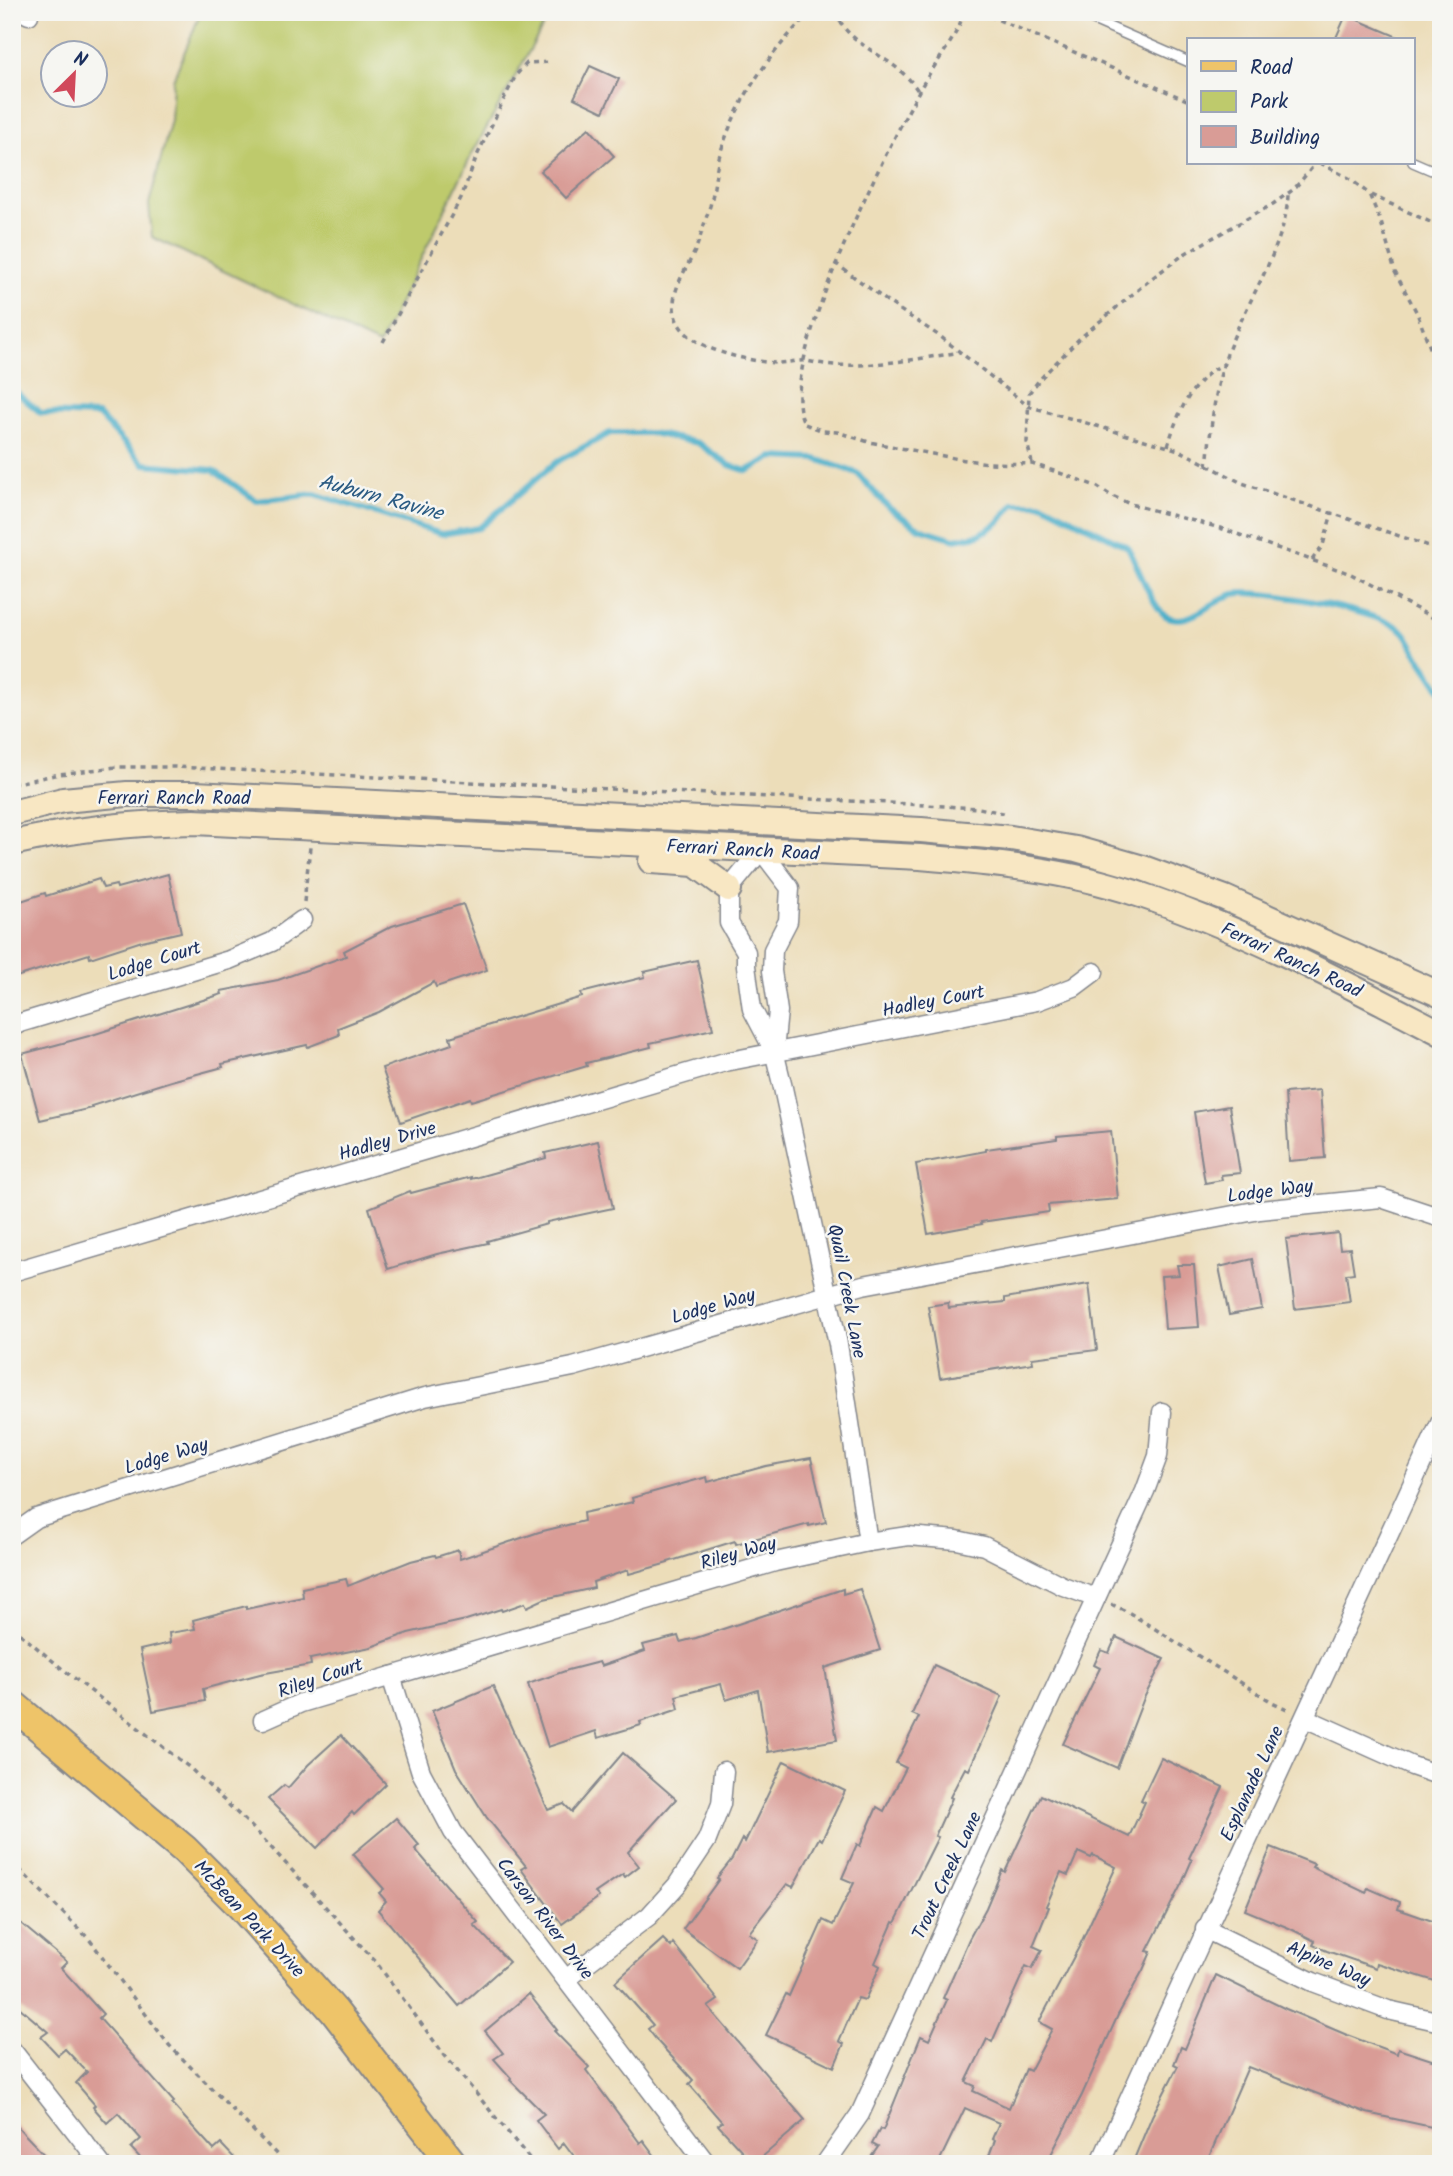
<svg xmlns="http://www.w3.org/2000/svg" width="1453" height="2176" font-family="Kalam,sans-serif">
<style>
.green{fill:#beca6c;stroke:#6c7c65;stroke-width:2}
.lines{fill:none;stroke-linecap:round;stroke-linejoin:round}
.stream{stroke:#48adc8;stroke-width:6}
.building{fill:#d99c96;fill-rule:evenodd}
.lane-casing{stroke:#84868c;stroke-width:12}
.street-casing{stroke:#84868c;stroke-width:21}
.secondary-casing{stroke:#84868c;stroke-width:28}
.primary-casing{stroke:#84868c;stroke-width:32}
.path{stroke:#84868c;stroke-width:3.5;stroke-dasharray:5 5;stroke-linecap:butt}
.lane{stroke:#fff;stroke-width:9}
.street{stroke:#fff;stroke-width:18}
.secondary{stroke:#f8e7c3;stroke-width:24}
.primary{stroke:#eec469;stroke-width:28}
.labels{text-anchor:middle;stroke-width:5;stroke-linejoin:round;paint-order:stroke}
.street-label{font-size:19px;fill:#1b2f5e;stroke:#f6f6f2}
.water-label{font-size:21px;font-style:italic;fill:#2b5b83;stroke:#f6f6f2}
</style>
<rect width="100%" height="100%" fill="#f6f6f2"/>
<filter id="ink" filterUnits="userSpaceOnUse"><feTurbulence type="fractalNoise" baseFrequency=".0143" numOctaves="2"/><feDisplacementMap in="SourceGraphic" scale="14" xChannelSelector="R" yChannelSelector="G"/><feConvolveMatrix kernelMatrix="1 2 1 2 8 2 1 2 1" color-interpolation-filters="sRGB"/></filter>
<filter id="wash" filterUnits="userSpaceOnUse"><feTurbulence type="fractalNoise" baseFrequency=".00686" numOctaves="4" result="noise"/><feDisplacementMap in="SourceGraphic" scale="28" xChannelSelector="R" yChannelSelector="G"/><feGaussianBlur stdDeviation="1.57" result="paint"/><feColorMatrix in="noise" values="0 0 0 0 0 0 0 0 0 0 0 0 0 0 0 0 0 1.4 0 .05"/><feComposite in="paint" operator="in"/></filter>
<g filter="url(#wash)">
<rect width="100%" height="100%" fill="#ecddb9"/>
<path class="green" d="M201 12H551L472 154 379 345 152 237 149 204 171 120 173 80Z"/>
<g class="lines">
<path class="stream" d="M12 389 41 413 98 415 144 464 213 470 257 501 315 494 442 534 479 528 556 462 610 433H652L698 443 729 465 747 471 773 457 816 459 857 473 889 508 919 528 955 539 979 535 998 523 1014 504H1043L1128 547C1136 562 1153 609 1166 616 1189 628 1212 600 1234 594 1259 588 1387 613 1403 631 1409 637 1413 647 1417 654 1425 666 1433 678 1441 690"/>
</g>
<g id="blocks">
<g class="building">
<path d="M1346 15 1405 40H1335Z"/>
<path d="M590 66 619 79 603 112 574 98Z"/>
<path d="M589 128 614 156 566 198 541 171Z"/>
<path d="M168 874 181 932 142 941 90 958 89 954 16 977 12 967V904L45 893 46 896 99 879 103 888 116 885 117 888Z"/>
<path d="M463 904 487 970 436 987 434 982 379 1012 338 1028 339 1035 308 1047 307 1045 222 1064 223 1067 171 1081 91 1106 92 1108 40 1120 22 1054 89 1036 222 994 221 991 278 980 346 956 344 951 392 926Z"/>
<path d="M697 960 713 1029 650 1043 651 1047 586 1063 587 1066 471 1101 470 1098 401 1122 382 1068 452 1044 450 1037 582 997 581 993 645 977 644 972Z"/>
<path d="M1320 1090 1325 1158 1289 1161 1285 1093Z"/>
<path d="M1229 1106 1240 1173 1221 1175 1222 1180 1205 1183 1194 1112Z"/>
<path d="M1111 1131 1118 1199 1048 1205 1049 1212 981 1222 982 1224 928 1234 916 1164 986 1151V1149L1057 1139V1136Z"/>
<path d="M598 1141 613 1208 547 1222V1224L487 1241 488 1243 437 1254 388 1269 369 1208 410 1191 411 1193 471 1177V1179L546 1158 545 1153Z"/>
<path d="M1338 1233 1340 1249 1350 1248 1354 1273 1346 1274 1350 1302 1295 1309 1286 1239Z"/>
<path d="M1253 1259 1262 1309 1229 1315 1219 1267Z"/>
<path d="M1177 1265H1194L1199 1327 1165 1329 1161 1276 1179 1275Z"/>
<path d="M1089 1284 1097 1350 1032 1358 1033 1363 940 1378 928 1306 948 1303 949 1308 1005 1302V1298Z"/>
<path d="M811 1458 826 1522 809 1526V1524L736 1544 735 1541 668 1562V1563L629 1574 628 1570 593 1582 594 1588 544 1599 527 1607 525 1603 502 1611 501 1609 466 1620 408 1633 371 1647 310 1659 311 1665 260 1674 203 1689 205 1701 153 1711 140 1650 170 1643 169 1633 195 1629 193 1620 246 1606V1609L303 1597 302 1588 346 1579 348 1586 411 1561 435 1555 436 1557 458 1550 460 1559 539 1532 584 1521 583 1513 633 1502 632 1498 707 1477 708 1482 766 1466Z"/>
<path d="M843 1589V1594L860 1589 880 1650 825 1668 837 1740 768 1752 758 1690 726 1700 721 1684 676 1696 679 1709 640 1722 641 1725 598 1738 596 1731 548 1747 528 1684 568 1670 599 1662 601 1666 645 1651 643 1645 678 1636 680 1642 696 1638Z"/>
<path d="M1116 1637 1164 1659 1144 1698 1117 1768 1063 1744 1100 1668 1094 1665 1101 1650 1109 1653Z"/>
<path d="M934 1665 1002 1696 969 1770 965 1768 950 1797 952 1798 935 1836 938 1837 895 1923 893 1922 875 1963 880 1966 865 2000 858 1998 839 2041 844 2044 834 2067 766 2035 786 1994 789 1996 823 1920 833 1925 854 1883 842 1878 857 1844 860 1846 877 1807 884 1811 906 1768 896 1763 919 1717 912 1714Z"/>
<path d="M493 1686 548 1810 564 1804 572 1812 623 1753 676 1799 628 1852 639 1866 625 1877 623 1874 595 1893 599 1897 562 1924 521 1869 526 1866 487 1818 456 1769 432 1711Z"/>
<path d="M341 1735 386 1784 354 1815 352 1812 317 1848 268 1799 284 1785 288 1788 308 1765Z"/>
<path d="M1161 1758 1223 1787 1189 1858 1192 1860 1182 1883 1147 1951 1151 1952 1143 1970 1118 2015 1082 2095 1046 2164H986L995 2140 992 2139 999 2123 965 2108 938 2164H866L878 2147 872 2144 880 2129 883 2130 921 2036 929 2040 947 2000 943 1998 969 1939 986 1908 1002 1870 1005 1872 1041 1795 1129 1837 1145 1802 1141 1800ZM1078 1852 1091 1858 1093 1855 1116 1867 1079 1947 1039 2022 1052 2029 1030 2071 1026 2069 1009 2108 973 2091 975 2086 966 2082 987 2039 992 2042 1026 1966 1032 1969 1042 1950 1033 1946 1049 1907 1046 1906 1061 1872 1068 1875Z"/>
<path d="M784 1761 845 1791 822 1840 819 1838 793 1887 787 1884 749 1933 758 1939 737 1968 683 1929 719 1879 717 1878 732 1859 742 1839 745 1842Z"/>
<path d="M396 1818 419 1845 415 1849 478 1922 474 1925 509 1962 459 2006 378 1910 386 1901 379 1893 384 1889 353 1854Z"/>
<path d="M1271 1847 1314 1864 1312 1867 1366 1893 1368 1888 1400 1902 1398 1909 1441 1924V1983L1377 1963 1376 1968 1327 1951 1313 1945 1315 1941 1289 1928 1245 1910Z"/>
<path d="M12 1916 67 1962 61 1968 103 2014 99 2018 174 2102 172 2104 214 2150 221 2144 240 2164H146L131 2148 141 2139 118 2113 107 2123 93 2107 95 2105 76 2083 87 2072 65 2049 58 2055 41 2037 48 2032 12 2001Z"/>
<path d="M663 1939 671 1947 673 1943 718 2000 708 2007 805 2120 754 2164 718 2125 722 2122 689 2084 693 2080 659 2043 648 2029 653 2025 615 1982Z"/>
<path d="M1216 1975 1286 2009 1347 2035 1397 2054 1398 2049 1441 2063V2129L1367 2113 1248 2067 1206 2164H1132L1152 2116 1178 2066 1174 2064 1181 2047 1185 2049Z"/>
<path d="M529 1994 557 2030 554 2031 589 2067 586 2070 640 2143 643 2140 661 2164H580L564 2143 558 2149 536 2120 544 2114 510 2080 511 2078 494 2059 503 2053 485 2031Z"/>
<path d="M12 2121 53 2164H12Z"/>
</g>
</g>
</g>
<g filter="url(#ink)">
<use href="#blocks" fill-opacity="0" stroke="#84868c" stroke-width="2"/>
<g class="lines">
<g class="lane-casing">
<g id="lane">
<path d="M1075 12 1189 62"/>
<path d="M1413 162 1441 174"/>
</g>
</g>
<g class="street-casing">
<g id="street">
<path d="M23 12 29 15"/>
<path d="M12 1027 20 1023 229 960 272 942 302 920"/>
<path d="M774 1051 778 1011 772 971 773 950 788 921 790 888 761 850 729 889V923L746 952V966L752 1009 774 1051 783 1088 838 1344 868 1542"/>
<path d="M12 1272 725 1062 1037 1001 1074 987 1094 972"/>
<path d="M12 1535 36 1518 425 1397 573 1367 863 1285 1260 1210 1381 1198 1441 1218"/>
<path d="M391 1676 421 1772 453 1832 707 2164"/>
<path d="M1305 1718 1412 1766 1441 1776"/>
<path d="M263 1720 301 1703 775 1562 868 1542 908 1536 957 1540 984 1546 1063 1586 1096 1598"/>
<path d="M1205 1929 1313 1982 1388 2010 1441 2022"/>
<path d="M566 1979 649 1916 677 1885 707 1840 721 1804 724 1771"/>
<path d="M12 2050 101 2164"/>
<path d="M825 2164 860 2114 1145 1491 1158 1456 1162 1412"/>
<path d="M1100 2164C1211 1915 1328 1669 1441 1421"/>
</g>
</g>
<g class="secondary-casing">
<g id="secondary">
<path d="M12 813 63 800 127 794H195L921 830 1011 838 1076 849 1143 868 1225 898 1441 995"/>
<path d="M12 843C75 829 129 823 194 822L920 857C992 863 1066 870 1135 893 1242 928 1341 981 1441 1033"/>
<path d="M651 861 695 864 729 889"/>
</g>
</g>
<g class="primary-casing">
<path id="primary" d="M12 1704 185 1850 241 1906 334 2011 453 2164"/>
</g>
<g class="path">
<path d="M810 12C769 55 738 97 720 154 715 171 715 189 710 206 705 221 701 236 695 251 685 272 670 290 675 315 683 349 747 361 776 363 786 363 798 360 807 361 824 365 843 366 860 365 894 363 927 358 960 352"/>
<path d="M835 12C839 18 842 26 847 31 870 55 899 61 918 91"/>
<path d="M964 12C956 41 933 65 919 91 890 144 771 373 805 424L823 431 837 432 869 442 959 459 988 463 1032 464 1054 471 1096 486 1110 495 1130 504 1220 528 1351 574 1441 622"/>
<path d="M980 12 1189 101"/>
<path d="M1320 163 1349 178 1369 194 1381 222 1395 272 1417 313 1441 377"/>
<path d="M1371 195 1441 227"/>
<path d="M835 263 891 304 941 337 1028 406 1179 450 1242 483 1441 550"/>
<path d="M383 342 461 198 476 158 504 99 516 75 527 63 552 62"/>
<path d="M1168 446C1177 414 1192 379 1224 364"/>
<path d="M1032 463 1027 442 1029 393 1040 379 1080 338 1152 278 1186 253 1273 204 1294 189 1316 163"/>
<path d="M1207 466C1211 428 1214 390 1227 354 1244 305 1287 245 1288 194"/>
<path d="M1312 560 1323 545 1332 513"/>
<path d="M12 784 59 774 116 767H175L889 803 979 808 1008 814"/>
<path d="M304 902 310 847"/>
<path d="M1111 1604 1128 1612 1272 1702 1287 1709"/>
<path d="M12 1627 60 1667 190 1768 256 1831 376 1962 442 2052 534 2164"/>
<path d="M12 1862 89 1939 169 2045 286 2164"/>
</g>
<use href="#lane" class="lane"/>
<use href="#street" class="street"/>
<use href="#secondary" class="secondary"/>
<use href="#primary" class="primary"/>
</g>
</g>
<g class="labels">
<g class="street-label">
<text x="174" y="804">Ferrari Ranch Road</text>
<text transform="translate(743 849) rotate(3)" y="7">Ferrari Ranch Road</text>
<text transform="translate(1292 959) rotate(25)" y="7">Ferrari Ranch Road</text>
<text transform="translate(154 960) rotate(-17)" y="7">Lodge Court</text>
<text transform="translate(933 1000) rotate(-11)" y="7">Hadley Court</text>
<text transform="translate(387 1140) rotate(-16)" y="7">Hadley Drive</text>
<text transform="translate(1270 1190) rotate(-7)" y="7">Lodge Way</text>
<text transform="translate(848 1291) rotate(79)" y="7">Quail Creek Lane</text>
<text transform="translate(713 1305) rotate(-16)" y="7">Lodge Way</text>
<text transform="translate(166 1455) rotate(-17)" y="7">Lodge Way</text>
<text transform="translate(738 1552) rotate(-16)" y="7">Riley Way</text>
<text transform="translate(320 1677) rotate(-19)" y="7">Riley Court</text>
<text transform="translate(1251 1783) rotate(-65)" y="7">Esplanade Lane</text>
<text transform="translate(946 1875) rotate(-65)" y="7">Trout Creek Lane</text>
<text transform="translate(250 1918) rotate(47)" y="7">McBean Park Drive</text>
<text transform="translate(546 1918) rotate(53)" y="7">Carson River Drive</text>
<text transform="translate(1329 1963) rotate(23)" y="7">Alpine Way</text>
</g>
<g class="water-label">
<text transform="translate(381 497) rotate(15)" y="7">Auburn Ravine</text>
</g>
</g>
<rect width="1453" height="2176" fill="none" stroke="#f6f6f2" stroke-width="42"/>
<rect x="1187" y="38" width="228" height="126" fill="#f6f6f2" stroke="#9ea6b7" stroke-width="2"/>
<rect x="1201" y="61" width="35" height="10" fill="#eec469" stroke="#9ea6b7" stroke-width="2"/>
<text x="1250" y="74" font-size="21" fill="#1b2f5e">Road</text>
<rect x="1201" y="91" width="35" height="21" fill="#beca6c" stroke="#9ea6b7" stroke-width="2"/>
<text x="1250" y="108" font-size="21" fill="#1b2f5e">Park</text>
<rect x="1201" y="126" width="35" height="21" fill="#d99c96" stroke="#9ea6b7" stroke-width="2"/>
<text x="1250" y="144" font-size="21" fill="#1b2f5e">Building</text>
<g transform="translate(74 74) rotate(24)"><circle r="33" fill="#f6f6f2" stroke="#9ea6b7" stroke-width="2"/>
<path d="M0-5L12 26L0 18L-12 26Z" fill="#d1495b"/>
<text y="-10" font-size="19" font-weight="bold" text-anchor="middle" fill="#1b2f5e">N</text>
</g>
</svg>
